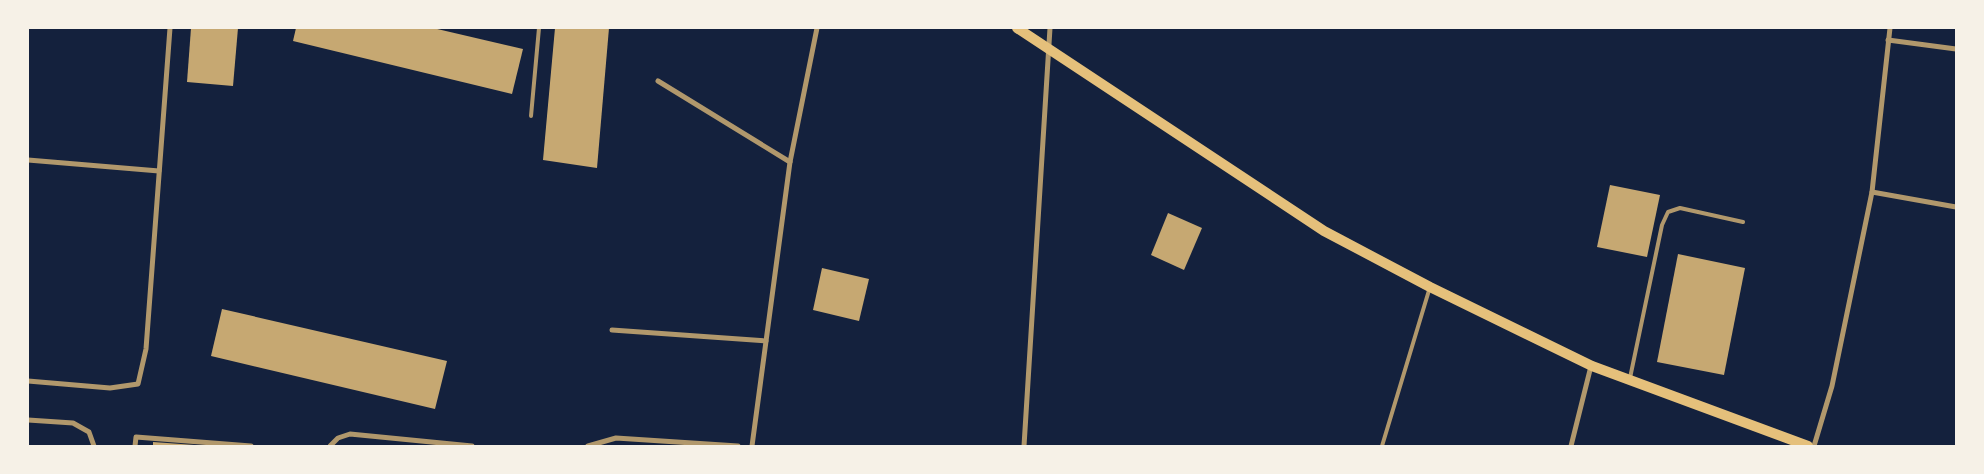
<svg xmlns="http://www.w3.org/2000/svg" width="1984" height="474" font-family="'Asap Condensed',sans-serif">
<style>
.building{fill:#c6a872}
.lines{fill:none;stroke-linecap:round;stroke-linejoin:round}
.service{stroke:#b1986c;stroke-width:4}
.minor{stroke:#b1986c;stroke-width:5}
.secondary{stroke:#e5c07b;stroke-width:10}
</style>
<rect width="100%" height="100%" fill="#14213d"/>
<g class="building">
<path d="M191 28H238L233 86 187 82Z"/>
<path d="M296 28H433L523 49 512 94 293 41Z"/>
<path d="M555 28H609L597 168 543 160Z"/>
<path d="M1610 185 1660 195 1647 257 1597 247Z"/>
<path d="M1168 213 1202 228 1184 270 1151 255Z"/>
<path d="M1678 254 1745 268 1724 375 1657 362Z"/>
<path d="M822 268 869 279 859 321 813 310Z"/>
<path d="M222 309 447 361 435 409 211 356Z"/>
<path d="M153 442 195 445V446H153Z"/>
</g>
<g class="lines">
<g class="service">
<path d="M531 116 539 28"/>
<path d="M1630 378 1662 225 1668 212 1680 208 1743 222"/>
<path d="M1382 446 1430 287"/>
</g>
<g class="minor">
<path d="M1888 40 1956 49"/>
<path d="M658 81 790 162"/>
<path d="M28 160 159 171"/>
<path d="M1872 192 1956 207"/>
<path d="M612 330 766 341"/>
<path d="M28 381 110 388 138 384 146 349 170 28"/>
<path d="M28 420 73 423 89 432 94 446"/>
<path d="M135 446 136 437 251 446"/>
<path d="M330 446 338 438 350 434 472 446"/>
<path d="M588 446 616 438 738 446"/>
<path d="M752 446 790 162 817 28"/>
<path d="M1024 446 1050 28"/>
<path d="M1571 446 1591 366"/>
<path d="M1814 446 1832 386 1872 192 1890 28"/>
</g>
<path class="secondary" d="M1017 28 1324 231 1430 287 1592 366 1808 446"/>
</g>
<rect width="1984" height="474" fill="none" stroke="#f6f1e7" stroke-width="58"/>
</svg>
